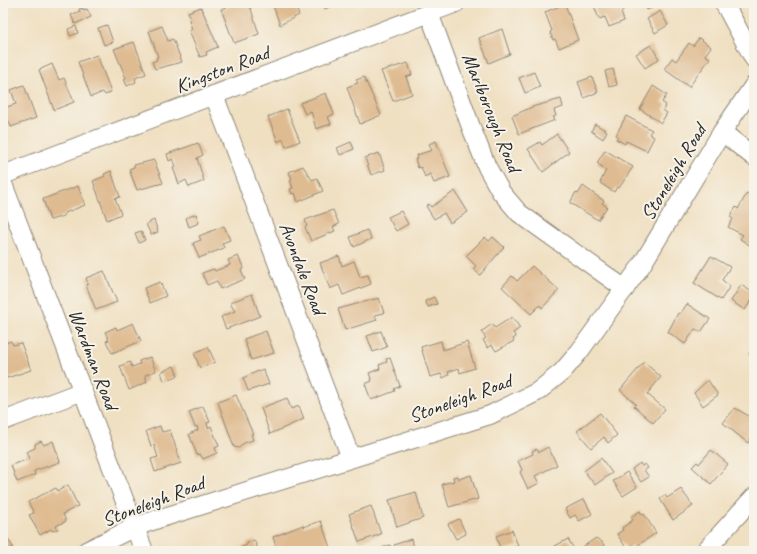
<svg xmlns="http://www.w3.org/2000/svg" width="757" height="554" font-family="Caveat,sans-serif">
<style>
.building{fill:#dfbb91}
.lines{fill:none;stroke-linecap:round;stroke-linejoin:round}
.minor-casing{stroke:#8e8676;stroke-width:20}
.minor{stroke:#fff;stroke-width:18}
.labels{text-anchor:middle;stroke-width:4;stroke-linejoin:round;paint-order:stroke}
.street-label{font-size:20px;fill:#2b2b2b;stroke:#f7f3e8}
</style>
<rect width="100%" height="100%" fill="#f7f3e8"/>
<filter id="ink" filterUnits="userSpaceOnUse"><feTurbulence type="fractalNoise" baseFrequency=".025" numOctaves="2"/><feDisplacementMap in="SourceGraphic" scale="8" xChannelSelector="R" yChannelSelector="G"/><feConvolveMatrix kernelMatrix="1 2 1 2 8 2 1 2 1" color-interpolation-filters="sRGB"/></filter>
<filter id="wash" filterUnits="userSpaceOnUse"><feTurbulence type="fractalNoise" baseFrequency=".012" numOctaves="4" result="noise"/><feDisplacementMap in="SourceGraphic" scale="16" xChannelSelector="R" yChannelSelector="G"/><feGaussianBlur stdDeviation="0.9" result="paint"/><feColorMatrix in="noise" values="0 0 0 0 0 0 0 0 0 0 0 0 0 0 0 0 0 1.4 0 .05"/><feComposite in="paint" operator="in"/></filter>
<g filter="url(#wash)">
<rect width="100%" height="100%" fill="#f0e0c2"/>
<g id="blocks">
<g class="building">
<path d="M232 3H247L250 6 259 34 234 43 221 9 233 5Z"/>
<path d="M272 3H294L299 15 280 25Z"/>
<path d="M315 3H335L336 4 325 9 323 5 317 8Z"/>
<path d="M593 3H620L623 11 621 12 624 21 609 27 605 17 599 19Z"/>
<path d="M644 3H654L655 7 647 10Z"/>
<path d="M565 4 578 40 559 48 555 39 553 40 550 32 552 31 545 12Z"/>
<path d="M201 7 218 47 206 52 207 55 200 57 189 31 192 29 189 20 191 19 188 12Z"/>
<path d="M83 8V10L87 9 91 17 75 24 71 15 80 11 79 9Z"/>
<path d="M660 11 668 25 655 33 647 19Z"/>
<path d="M107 25 113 42 104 45 98 28Z"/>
<path d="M76 26 78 33 70 36 68 29Z"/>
<path d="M162 26 168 41 173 39 182 62 155 69 152 62 157 60 156 58 158 57 149 31Z"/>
<path d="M502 29 510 54 489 63 479 38Z"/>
<path d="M699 38 711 47 705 55 710 58 689 87 664 69 672 58 676 61 689 43 693 46Z"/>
<path d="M134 42 146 74 135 78 136 82 127 86 124 79 126 78 114 49Z"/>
<path d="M651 45 659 59 645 68 636 54Z"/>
<path d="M97 55 111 92 105 95 103 92 91 97 78 62Z"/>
<path d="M408 63 412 75 406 77 412 94 393 101 381 71Z"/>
<path d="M52 64 59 80 64 78 74 102 54 110 39 70Z"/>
<path d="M613 69 617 85 609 87 605 71Z"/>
<path d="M534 72 540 87 525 93 519 78Z"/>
<path d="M364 77 381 115 360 124 347 87 358 83 356 80Z"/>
<path d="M592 77 598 92 584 98 578 82Z"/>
<path d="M24 85 36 118 11 127 4 108 16 104 11 90Z"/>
<path d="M653 86 667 95 662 102 666 105 663 110 667 113 661 123 640 109Z"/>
<path d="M326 93 334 114 328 117 331 124 316 129 311 111 305 114 300 103Z"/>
<path d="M561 99 563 107 554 110 556 116 553 117 555 120 519 134 512 116 532 107Z"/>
<path d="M287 109 300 141 286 147 283 139 278 142 268 117Z"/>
<path d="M626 116 652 130 649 134 654 137 647 151 626 141 625 144 616 139 618 136 616 135Z"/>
<path d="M595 124 607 131 603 139 591 131Z"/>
<path d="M557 134 569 152 543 172 528 149 540 142 542 145Z"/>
<path d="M436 141 450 177 434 183 430 174 425 177 421 167 418 168 415 159 418 158 417 155 432 150 429 144Z"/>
<path d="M351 142 354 149 340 155 337 148Z"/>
<path d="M198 143 203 155 197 158 204 181 189 187 186 180 179 184 173 168 176 166 173 159 169 161 167 154Z"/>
<path d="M605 150 633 167 619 188 617 187 614 192 600 183 606 170 597 163Z"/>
<path d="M379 153 385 170 371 175 365 158Z"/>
<path d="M154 160 163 183 137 190 129 169 134 167V165Z"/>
<path d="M303 166 312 180 317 178 323 191 298 202 295 193 292 194 290 189 293 188 290 180 292 179 289 172Z"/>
<path d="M111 171 120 197 115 198 121 214 107 220 93 181 105 176 104 174Z"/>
<path d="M78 186 85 205 65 213 64 216 50 220 43 199Z"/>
<path d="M583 186 604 201 602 203 607 207 598 220 570 203 576 192 578 194Z"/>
<path d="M455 191 468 212 450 223 444 213 434 219 426 206 429 204 431 207Z"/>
<path d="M747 193 754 197V248L740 239 743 235 728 227 733 219 730 217 736 207 738 209Z"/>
<path d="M333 210 339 224 333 227 335 231 311 241 305 227 307 226 305 220Z"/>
<path d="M401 211 408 224 396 231 388 217Z"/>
<path d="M196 214 199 223 189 227 186 218Z"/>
<path d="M154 220 158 232 151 235 146 224Z"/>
<path d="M224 226 230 240 222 243 224 248 199 258 193 243 201 240 199 236Z"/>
<path d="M367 230 371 239 354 247 350 237Z"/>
<path d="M141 231 145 240 139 243 135 233Z"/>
<path d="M485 237 489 241 493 237 504 247 480 275 473 269 476 266 466 256Z"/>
<path d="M238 256 244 269 241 270 245 279 220 289 217 281 207 285 202 273 214 269 215 271 230 265 228 260Z"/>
<path d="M339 256 342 266 354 261 360 277 368 275 371 284 343 295 339 285 330 289 320 263Z"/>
<path d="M711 256 730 267 722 280 730 286 721 300 694 283Z"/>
<path d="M532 266 559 290 542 308 540 305 531 314 502 287 512 276 517 281Z"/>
<path d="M104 271 117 302 96 310 86 285 88 284 86 278Z"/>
<path d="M160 282 166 296 150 303 144 288Z"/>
<path d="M741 285 754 293V296L745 310 731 301Z"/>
<path d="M252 294 260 316 226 329 221 317 235 311 231 305V302Z"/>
<path d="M434 297 437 304 428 307 425 301Z"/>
<path d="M379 298 384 313 375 315 377 320 345 330 338 309Z"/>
<path d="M687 304 710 319 701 332 695 329 685 344 668 332 678 313 680 314Z"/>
<path d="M512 317 520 328 513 333 516 337 513 339 514 341 496 351 492 345 488 348 483 340 486 338 481 332 492 324 495 328Z"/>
<path d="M133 323 141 341 112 353 106 341 109 340 105 332 116 327 117 330Z"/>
<path d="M266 331 274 353 251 360 244 339Z"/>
<path d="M381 331 387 347 373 352 367 336Z"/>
<path d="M11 341 13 345 21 343 31 370 7 378 3 368 6 367 3 359V344Z"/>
<path d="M441 341 443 350 467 342 475 368 460 373 459 368 448 372 449 375 443 378 441 374 430 377 421 347Z"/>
<path d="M208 347 215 362 200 368 194 353Z"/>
<path d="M751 347H754L753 362 749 353 753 352Z"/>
<path d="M150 357 156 371 145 375 147 382 129 390 120 366 130 362 132 367 140 364 139 361Z"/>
<path d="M390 358 400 386 394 389 395 391 371 400 365 384 372 381 369 373 380 369 379 365 387 362 386 359Z"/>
<path d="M644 362 661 377 647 394 665 409 653 423 634 406 636 404 620 390Z"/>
<path d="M174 366 178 376 164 381 161 372Z"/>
<path d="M263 369 269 384 248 391 243 378Z"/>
<path d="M708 380 718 395 703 406 694 393Z"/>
<path d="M236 395 253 434H251L253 440 244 443 239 448 234 447 218 402Z"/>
<path d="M287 398 291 409 299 406 304 419 270 434 261 408Z"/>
<path d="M203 406 210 422 207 423 208 428 211 426 219 446 215 448 217 453 203 459 200 454 197 455 189 434 198 430 197 426 195 427 189 412Z"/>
<path d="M735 408 749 416 754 410V434L748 443 723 423Z"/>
<path d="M600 413 617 435 608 443 604 437 591 448 577 431Z"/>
<path d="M160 426 162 432 170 430 181 463 155 472 151 459 158 457 154 445 151 446 146 431Z"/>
<path d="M41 441 44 445 53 441 60 462 34 471 35 475 17 482 11 465 29 459 26 452 35 448V444Z"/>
<path d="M548 447 557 465 535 476 539 483 528 489 520 472 522 470 518 461 533 454 532 451 537 449 539 452Z"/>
<path d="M711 450 728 464 711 484 692 467 697 462 699 464Z"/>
<path d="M601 458 612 473 595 485 584 471Z"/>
<path d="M640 463 642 466 645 464 648 468 644 470 649 477 641 482 632 469Z"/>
<path d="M627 472 637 487 623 496 613 481Z"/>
<path d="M471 475 478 499 449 507 442 484 454 481 453 477 458 476 459 479Z"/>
<path d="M68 485 78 506 63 514 66 521 56 526 58 529 52 531 51 529 40 535 29 515 34 513 28 502 56 488 58 491Z"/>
<path d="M681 489 693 506 673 520 660 499 665 495 667 498Z"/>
<path d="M416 492 423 518 397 527 389 500Z"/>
<path d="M584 499 592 514 579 521 575 515 570 518 565 509Z"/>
<path d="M371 506 381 534 359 542 349 514Z"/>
<path d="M640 511 642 515 644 514 656 533 635 547 633 545 627 549 617 534 623 530 622 528 633 520 631 517Z"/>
<path d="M459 519 466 534 456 539 448 524Z"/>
<path d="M321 521 331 551H277L273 537 303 525V527Z"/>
<path d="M512 530 518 546 501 551 496 536Z"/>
<path d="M3 531 13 547 7 551H3Z"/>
<path d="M596 538 602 542 608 551H558L555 546 568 539 574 549 577 548 578 550Z"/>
<path d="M411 539 416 551H397L394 545Z"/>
<path d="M254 540 259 551H232L247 545V543Z"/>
<path d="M390 545 392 551H376V550Z"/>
</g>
</g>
</g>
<g filter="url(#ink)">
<use href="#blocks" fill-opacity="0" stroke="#8e8676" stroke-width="1"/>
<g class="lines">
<g class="minor-casing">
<g id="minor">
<path d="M724 3 754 59"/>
<path d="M429 13 471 127 487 167 501 192 519 213 625 289"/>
<path d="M214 95 351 458"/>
<path d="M722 132 754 157"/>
<path d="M3 175 456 3"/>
<path d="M3 184 144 551"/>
<path d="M3 421 83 391"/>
<path d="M86 551 135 527 158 519 490 415 537 392 562 372 579 352 641 266 722 132 754 85"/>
<path d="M705 551 754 497"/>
</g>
</g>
<use href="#minor" class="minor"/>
</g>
</g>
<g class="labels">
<g class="street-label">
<text transform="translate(222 69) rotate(-21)" y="7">Kingston Road</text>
<text transform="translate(492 112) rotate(68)" y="7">Marlborough Road</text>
<text transform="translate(673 172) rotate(-59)" y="7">Stoneleigh Road</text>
<text transform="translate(303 268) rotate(69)" y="7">Avondale Road</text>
<text transform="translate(94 359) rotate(69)" y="7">Wardman Road</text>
<text transform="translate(460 398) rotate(-20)" y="7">Stoneleigh Road</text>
<text transform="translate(153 501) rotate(-21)" y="7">Stoneleigh Road</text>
</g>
</g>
<rect width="757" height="554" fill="none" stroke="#f7f3e8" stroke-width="16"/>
</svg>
